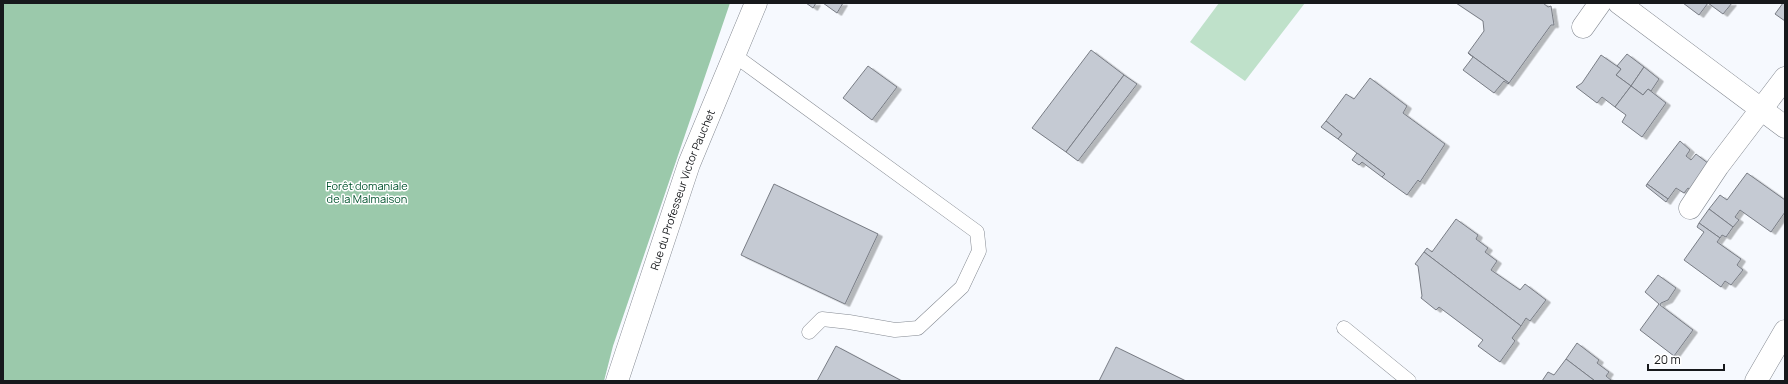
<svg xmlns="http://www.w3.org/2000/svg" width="1788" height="384" font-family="Manrope,sans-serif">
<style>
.green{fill:#bfe1ca}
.forest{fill:#9bc9ab}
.building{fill:#c5cad3;stroke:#797d85;filter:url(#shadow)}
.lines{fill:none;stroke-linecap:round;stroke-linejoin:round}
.service-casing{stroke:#858a92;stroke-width:15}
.minor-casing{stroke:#858a92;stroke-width:23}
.tertiary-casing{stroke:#858a92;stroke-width:23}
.service{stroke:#fff;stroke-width:14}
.minor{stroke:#fff;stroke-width:22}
.tertiary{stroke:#fff;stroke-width:22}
.labels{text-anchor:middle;stroke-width:3;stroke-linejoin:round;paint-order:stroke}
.park-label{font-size:11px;fill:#00532d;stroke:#fff}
.street-label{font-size:11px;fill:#17191c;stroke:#fff}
</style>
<defs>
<filter id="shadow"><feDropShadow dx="4.5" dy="2.5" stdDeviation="0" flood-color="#0004"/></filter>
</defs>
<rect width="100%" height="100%" fill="#f6f9fe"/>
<path class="green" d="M1219 3H1305L1245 81 1190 42Z"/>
<path class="forest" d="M3 3H730L613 346 604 381H3Z"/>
<g class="building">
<path d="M806 3H816L813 8Z"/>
<path d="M823 3H843L837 13Z"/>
<path d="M1456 3H1543L1548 7 1551 6 1554 25H1551L1509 83 1468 53 1484 31 1483 21Z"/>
<path d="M1683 3H1708L1699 15Z"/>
<path d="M1708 3H1732L1723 14Z"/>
<path d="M1783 3H1785V21L1775 14Z"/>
<path d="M1091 50 1124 75 1066 152 1032 128Z"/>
<path d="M1468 53 1509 83 1508 84 1504 81 1494 93 1463 70 1473 57Z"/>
<path d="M1627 54 1644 67 1631 86 1616 75 1621 69 1617 66Z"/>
<path d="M1601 55 1621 69 1616 75 1631 86 1615 107 1602 97 1597 103 1576 87 1582 83Z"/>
<path d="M868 66 897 87 872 120 843 98Z"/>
<path d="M1644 67 1659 79 1651 91 1648 89 1643 95 1631 86Z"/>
<path d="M1124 75 1137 84 1078 161 1066 152Z"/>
<path d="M1370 78 1407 106 1403 113 1445 144 1420 182 1418 180 1407 195 1382 177 1385 174 1338 139 1342 134 1326 121 1346 94 1354 99Z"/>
<path d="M1631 86 1643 95 1648 89 1666 103 1642 137 1622 122 1626 115 1615 107Z"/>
<path d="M1326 121 1342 134 1338 139 1321 127Z"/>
<path d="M1680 141 1690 150 1686 156 1691 160 1696 154 1713 167 1694 192 1688 188 1684 193 1676 188 1668 199 1647 184Z"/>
<path d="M1357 153 1385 174 1382 177 1362 162 1359 165 1352 160Z"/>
<path d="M1747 173 1785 200V212L1771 232 1740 210 1735 217 1739 220 1733 227 1709 209 1720 195 1727 200Z"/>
<path d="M774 184 878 234 845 304 741 255Z"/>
<path d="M1647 184 1668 199 1666 202 1646 186Z"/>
<path d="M1709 209 1733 227 1726 237 1722 235 1720 238 1699 223Z"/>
<path d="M1456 219 1478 235 1476 239 1488 248 1485 252 1497 261 1491 270 1520 290 1525 284 1546 300 1530 321 1526 318 1521 326 1424 252 1427 248 1432 252Z"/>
<path d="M1699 223 1720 238 1717 242 1741 259 1737 265 1743 270 1731 285 1725 281 1721 287 1684 260 1704 232 1697 227Z"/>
<path d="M1424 252 1521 326 1512 338 1515 341 1500 362 1478 346 1483 340 1439 307 1436 310 1421 298 1422 296 1418 266 1415 264Z"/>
<path d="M1658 275 1676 288 1668 300 1661 303 1660 305 1693 330 1674 356 1640 330 1659 304 1645 292Z"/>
<path d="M1577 343 1599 360 1597 363 1609 372 1606 376 1612 381H1595L1566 359Z"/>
<path d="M836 346 902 381H817Z"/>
<path d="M1116 347 1186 381H1099Z"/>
<path d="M1566 359 1595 381H1542L1548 372 1554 375Z"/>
</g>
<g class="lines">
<g class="service-casing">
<g id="service">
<path d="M734 55 977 232 979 251 962 287 918 328 895 330 849 322 822 319 809 332"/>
<path d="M1344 328 1409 381"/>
</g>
</g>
<g class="minor-casing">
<g id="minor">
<path d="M1619 3 1785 127"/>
<path d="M1583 27 1600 3"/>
<path d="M1690 208 1718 166 1785 78"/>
<path d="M1756 381 1785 331"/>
</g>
</g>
<g class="tertiary-casing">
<g id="tertiary">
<path id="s1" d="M617 381 689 164 756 3"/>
</g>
</g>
<use href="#service" class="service"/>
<use href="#minor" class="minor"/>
<use href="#tertiary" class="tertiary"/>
</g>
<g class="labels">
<g class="park-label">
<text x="367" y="190">Forêt domaniale<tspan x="367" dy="13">de la Malmaison</tspan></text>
</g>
<g class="street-label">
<text dy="4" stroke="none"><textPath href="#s1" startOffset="202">Rue du Professeur Victor Pauchet</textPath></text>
</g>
</g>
<rect width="1788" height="384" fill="none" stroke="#17191c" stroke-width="8"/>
<path d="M1648 364v6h76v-6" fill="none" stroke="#17191c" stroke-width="2"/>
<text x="1654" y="364" font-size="12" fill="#17191c" stroke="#ffffff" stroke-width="3" paint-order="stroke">20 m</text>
</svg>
